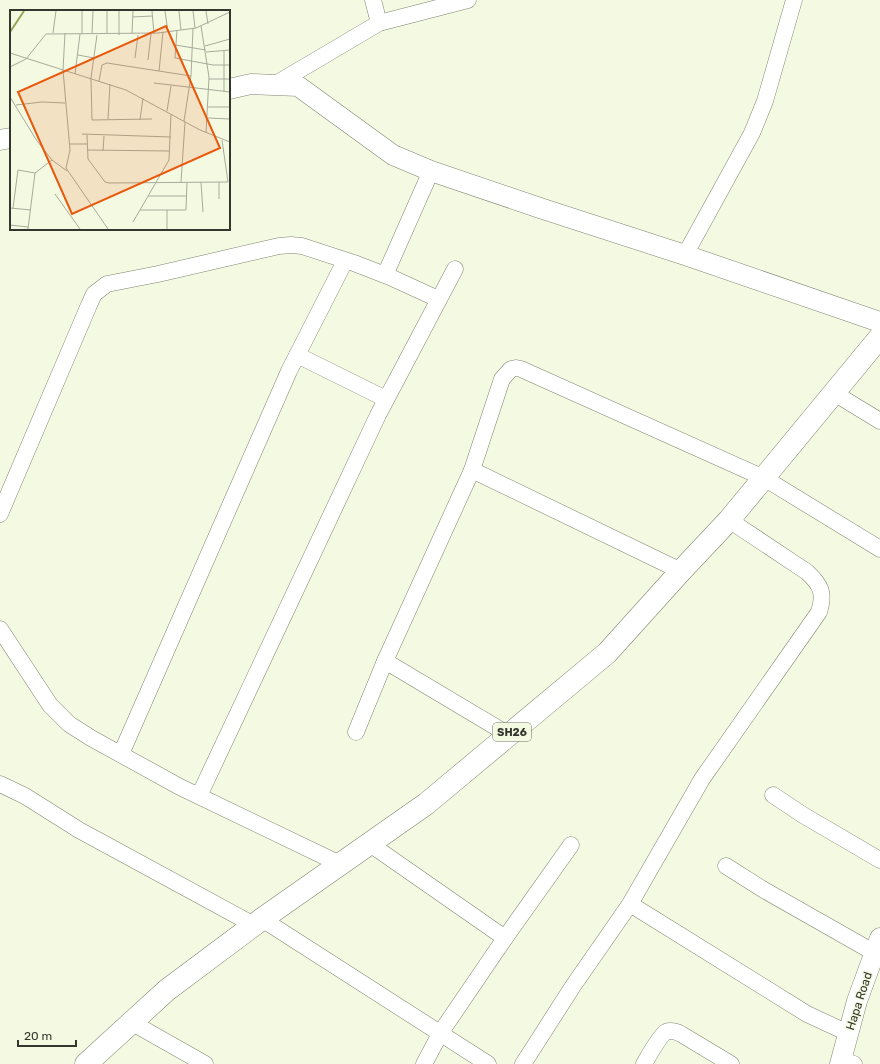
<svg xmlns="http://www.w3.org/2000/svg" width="880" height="1064" font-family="Rubik,sans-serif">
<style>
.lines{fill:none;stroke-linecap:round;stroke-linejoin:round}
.minor-casing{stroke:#808570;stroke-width:17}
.tertiary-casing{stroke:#808570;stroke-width:21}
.primary-casing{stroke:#808570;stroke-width:23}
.minor{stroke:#fff;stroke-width:16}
.tertiary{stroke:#fff;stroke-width:20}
.primary{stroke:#fff;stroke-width:22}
.labels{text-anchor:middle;stroke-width:3;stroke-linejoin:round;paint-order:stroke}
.shield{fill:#f4f9e2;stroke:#6e7164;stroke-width:1}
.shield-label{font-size:11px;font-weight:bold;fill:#35372e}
.street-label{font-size:12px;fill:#35372e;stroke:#f4f9e2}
.inset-river{fill:none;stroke:#97a456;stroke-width:2}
.inset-road{fill:none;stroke:#a8ab9a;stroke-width:1}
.view{fill:#e8590c;fill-opacity:0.15;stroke:#e8590c;stroke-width:2}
.inset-edge{fill:none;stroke:#35372e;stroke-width:2}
</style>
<rect width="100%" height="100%" fill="#f4f9e2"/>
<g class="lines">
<g class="minor-casing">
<g id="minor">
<path d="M373 0 379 23"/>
<path d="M274 85 379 23 468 0"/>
<path d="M685 255 752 133 765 101 794 0"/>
<path d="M385 275 431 171"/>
<path d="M297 355 386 399"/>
<path d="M834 393 880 421"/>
<path d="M472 470 681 571"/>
<path d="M0 514 89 305 94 294 107 284 158 274 279 246 291 245 302 246 354 263 390 277 438 299"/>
<path d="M0 629 50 705 69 724 91 738 180 787 340 864"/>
<path d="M385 661 509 735"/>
<path d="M356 732 385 661 472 470 502 379 511 369 516 368 521 369 764 478 880 549"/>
<path d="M121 754 289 371 345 261"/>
<path d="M0 784 25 796 79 830 254 925"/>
<path d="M773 795 803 815 880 860"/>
<path d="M199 796 378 415 455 269"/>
<path d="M370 844 505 938"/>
<path d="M726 866 764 890 875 953"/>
<path d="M630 904 807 1014 848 1033"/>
<path d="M262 919 488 1064"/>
<path d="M131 1022 205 1064"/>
<path d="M841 1060 854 1064"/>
<path d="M424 1064 441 1032 505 938 571 845"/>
<path d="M523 1064 573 986 630 904 702 779 819 612C825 593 821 585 807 572L729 520"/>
<path d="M644 1064C648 1057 660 1035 666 1032 671 1030 677 1032 681 1034L731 1064"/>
</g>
</g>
<g class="tertiary-casing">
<g id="tertiary">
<path d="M229 89 251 84 298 86 393 155 431 171 543 209 685 255 880 322"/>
<path d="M0 140 11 138"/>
<path d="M840 1064 857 1001 880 938"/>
</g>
</g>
<g class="primary-casing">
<path id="primary" d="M86 1064 167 990 262 919 426 804 607 653 681 571 729 520 880 337"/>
</g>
<use href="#minor" class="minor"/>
<use href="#tertiary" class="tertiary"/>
<use href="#primary" class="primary"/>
</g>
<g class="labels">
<rect class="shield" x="493" y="723" width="38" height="18" rx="3"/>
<g class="shield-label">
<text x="512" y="736">SH26</text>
</g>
<g class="street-label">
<text transform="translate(859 1001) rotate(-72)" y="4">Hapa Road</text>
</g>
</g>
<g transform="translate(10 10)">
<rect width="220" height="220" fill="#f4f9e2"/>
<path class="inset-river" d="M0 22 14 1"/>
<path class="inset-road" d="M97 1V24M142 1 144 24M155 1 158 22M169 1 171 20M183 1 185 18M196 1 198 14M123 7 142 6M191 16 199 67 196 123M167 20 165 48 203 55H220M43 23 46 1M55 23 53 60 60 140 56 158 98 219M72 24V1M82 24 83 1M122 24 123 1M87 25 81 68 82 110 142 109M109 25V1M165 35 196 40M195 36 220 29M214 41V82M196 42 220 40M0 43 116 80 190 120 220 132M68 45 84 48M125 48 128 25M138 50 141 24M0 57 16 49 36 24 148 23 186 18 220 2M149 61 153 22M65 64 70 24M199 69H220M89 71 92 55 97 53 181 66M144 73 220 82M0 87 27 131 42 150 57 161M6 95 32 92 55 93M198 97H220M157 101 161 76M198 108 220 109M98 109 100 74M130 110 133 88M174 111 181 66 183 18M72 124 161 127M77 125 78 149 95 172 99 173 218 172 212 130M59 134H77M77 140 160 141M93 141 94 126M171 172 175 112M191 172 193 202M209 172V189M45 184 70 219M138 186H177M0 198 21 200M3 198 8 160 25 163 42 150M130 200H176L177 172M157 200V219M123 212 159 150 161 104M0 215 18 217M18 219 25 163"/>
<path class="view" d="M156 16 210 138 62 204 8 82Z"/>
<rect width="220" height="220" class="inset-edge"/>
</g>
<path d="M18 1040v6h58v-6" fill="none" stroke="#35372e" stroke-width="2"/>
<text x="24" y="1040" font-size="12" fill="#35372e" stroke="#f4f9e2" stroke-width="3" paint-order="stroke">20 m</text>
</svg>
